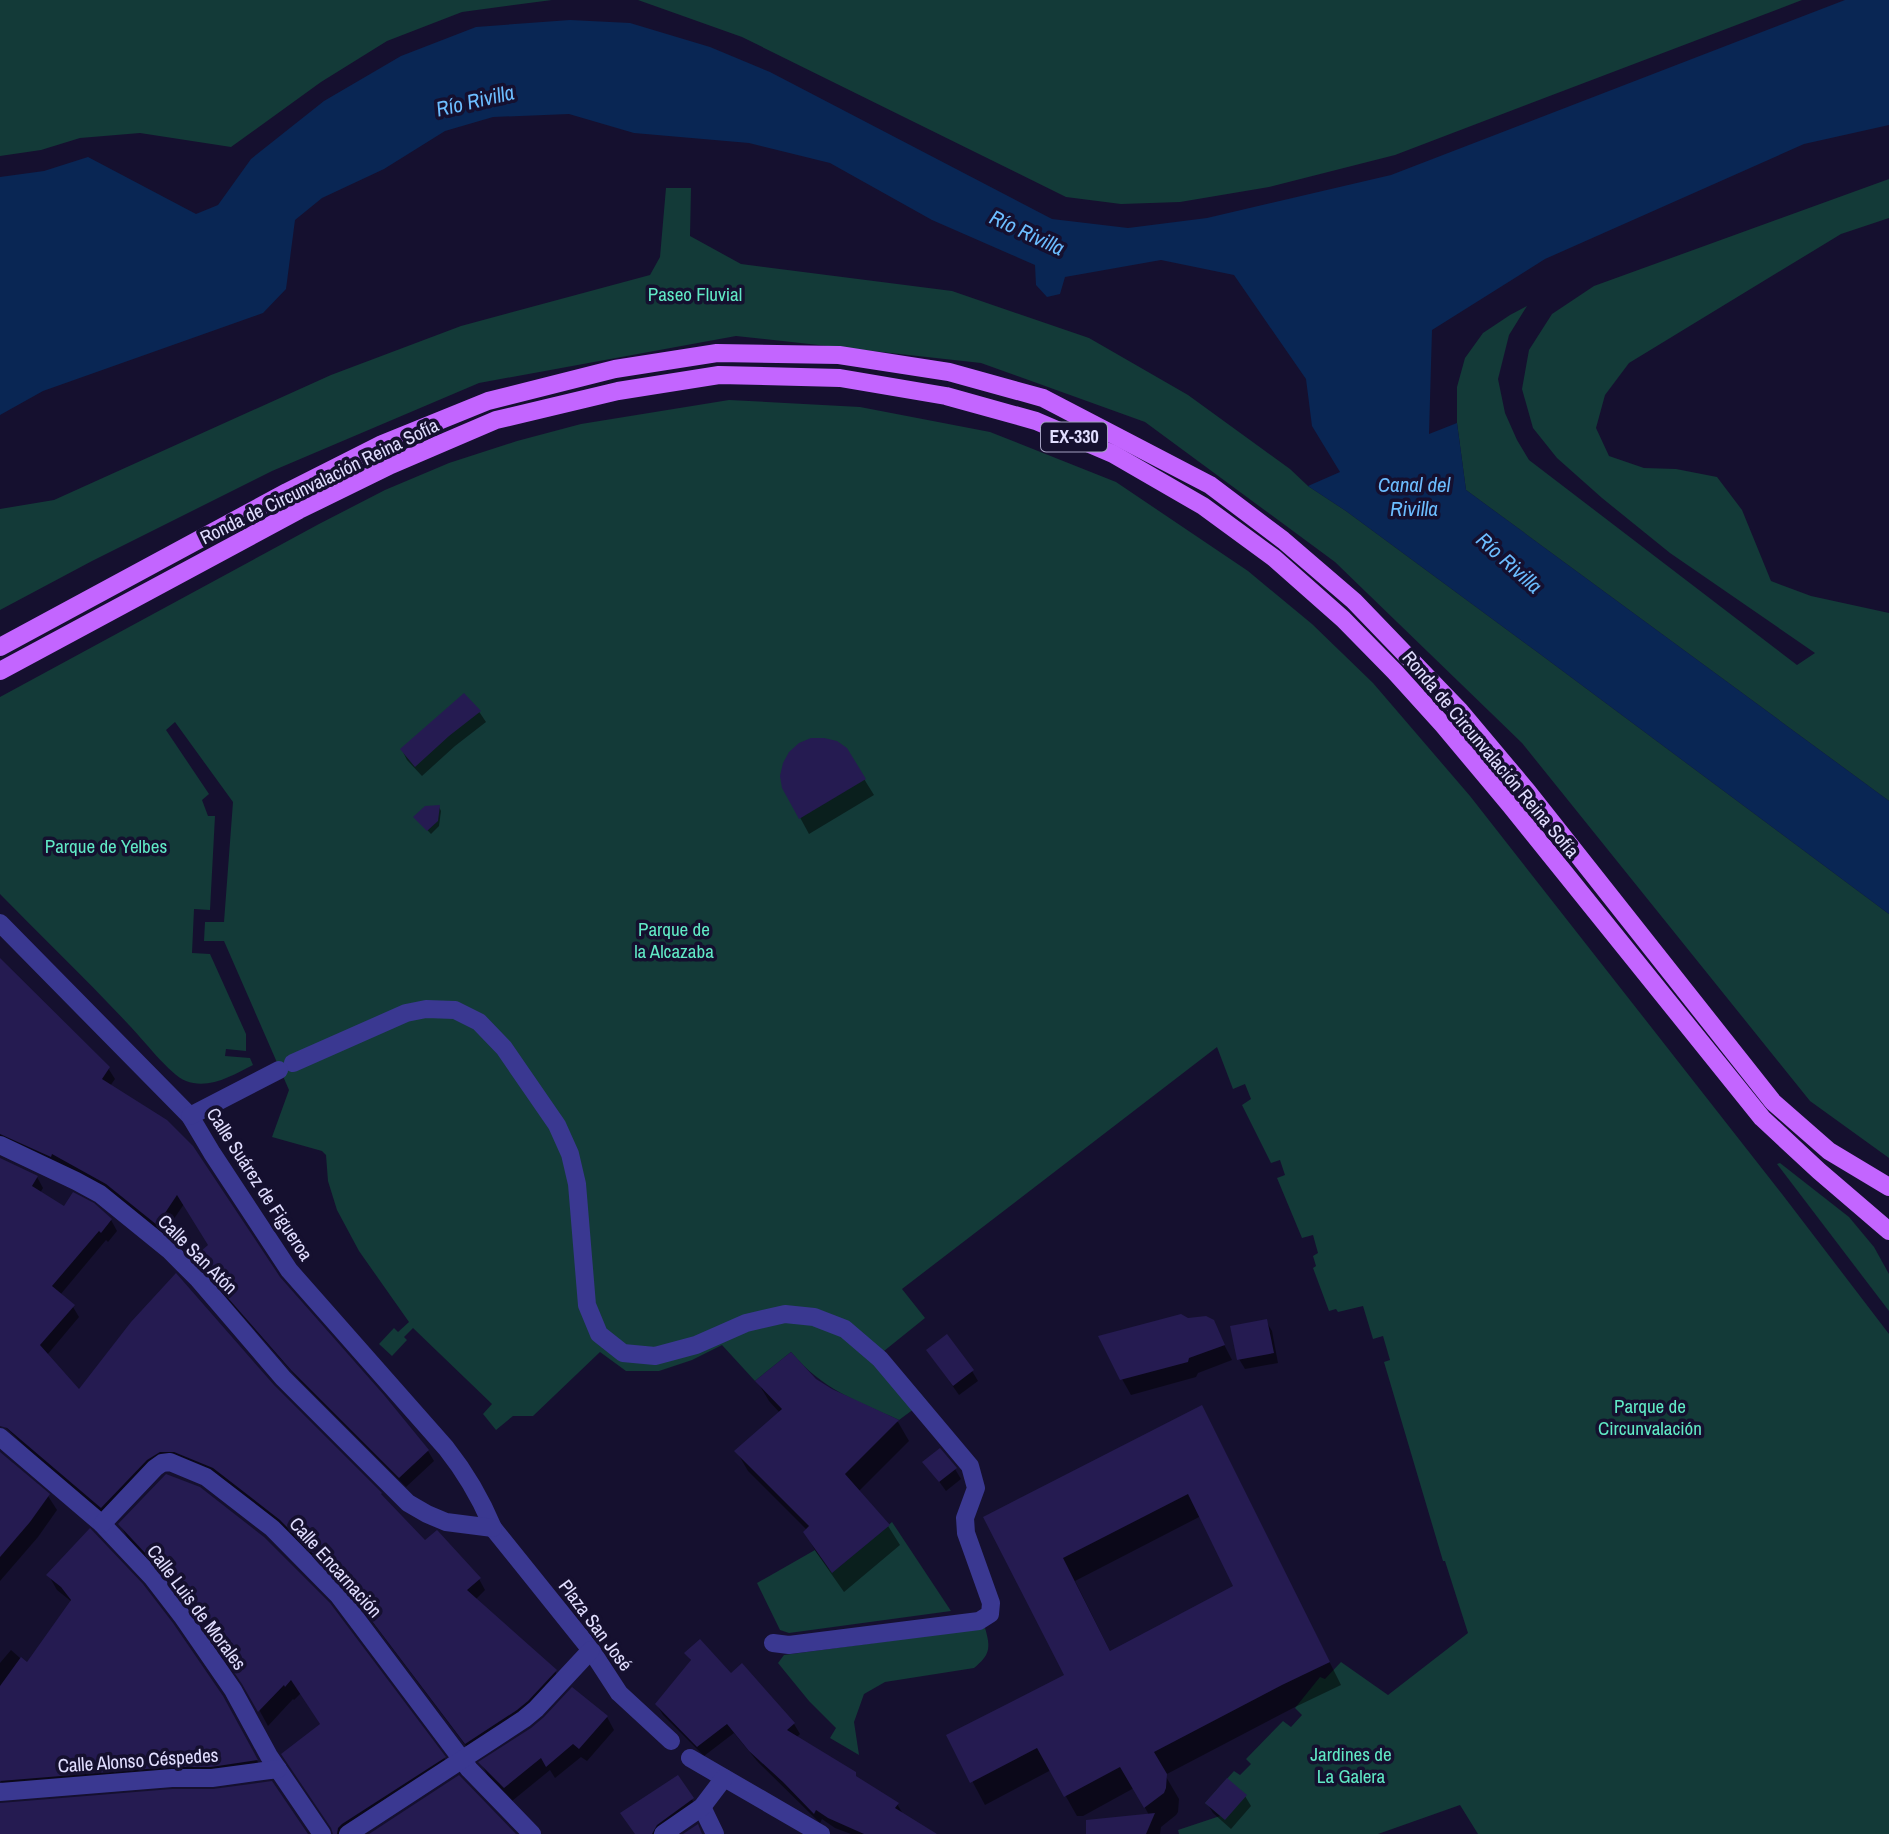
<svg xmlns="http://www.w3.org/2000/svg" width="1889" height="1834" font-family="'Archivo Narrow',sans-serif">
<style>
.green{fill:#133a38}
.water{fill:#092654}
.shadow{fill:#0007;fill-rule:evenodd}
.building{fill:#251b51;fill-rule:evenodd}
.lines{fill:none;stroke-linecap:round;stroke-linejoin:round}
.minor{stroke:#3a3891;stroke-width:18}
.major{stroke:#c365ff;stroke-width:18}
.labels{text-anchor:middle;stroke-width:7;stroke-linejoin:round;paint-order:stroke}
.shield{fill:#15102f;stroke:#a4a0c1;stroke-width:2}
.shield-label{font-size:18px;font-weight:bold;fill:#e1deff}
.park-label{font-size:19px;fill:#60e9c5;stroke:#15102f}
.street-label{font-size:19px;fill:#e1deff;stroke:#15102f}
.water-label{font-size:21px;font-style:italic;fill:#6cbdff;stroke:#15102f}
</style>
<rect width="100%" height="100%" fill="#15102f"/>
<g class="green">
<path d="M0 0H552L462 12 387 41 321 82 231 147 140 133 80 138 41 150 0 156Z"/>
<path d="M638 0H1802L1395 155 1269 187 1180 202 1121 204 1066 197 742 37Z"/>
<path d="M1889 179V218L1841 234 1629 363 1605 395 1596 428 1609 456 1644 468 1676 469 1717 477 1742 510 1771 581 1811 596 1889 613V801L1466 490 1457 423V387L1465 358 1483 333 1510 315 1527 306 1509 335 1498 379 1505 413 1517 440 1529 460 1797 665 1815 653 1670 553 1602 498 1557 458 1533 428 1522 389 1529 350 1552 314 1594 286Z"/>
<path d="M666 188H691L690 236 741 264 952 291 1089 338 1188 395 1290 469 1308 486 1346 511 1540 654 1889 914V1158L1810 1101 1522 743 1335 562 1145 422 981 363 736 336 479 383 272 471 92 561 0 610V509L54 500 331 375 461 326 650 275 660 257Z"/>
<path d="M729 400 860 407 990 432 1116 482 1248 571 1312 624 1373 683 1470 796 1782 1194 1889 1334V1834H1478L1460 1805 1378 1834H1179L1178 1830 1220 1816 1205 1803 1234 1771 1240 1775 1251 1764 1246 1759 1283 1721 1291 1727 1302 1715 1295 1708 1320 1677 1325 1679 1341 1662 1388 1695 1468 1633 1445 1561H1443L1384 1362 1390 1360 1383 1336 1373 1339 1363 1306 1338 1312 1336 1309 1329 1311 1313 1268 1316 1266 1313 1256 1318 1253 1313 1235 1302 1238 1277 1178 1285 1175 1280 1160 1271 1163 1242 1105 1251 1099 1245 1084 1233 1089 1217 1047 902 1289 925 1318 884 1351 926 1400 899 1420C855 1400 823 1390 791 1352L755 1381 722 1345 692 1360 659 1371H626L600 1352 533 1416H513L496 1430 483 1414 492 1404 413 1328 404 1337 407 1340 392 1356 379 1344 394 1328 398 1332 409 1322 359 1251 337 1210 328 1181 326 1155 322 1151 272 1137 289 1090 224 941H204L205 922H224L233 802 175 722 166 730 209 794 202 800 208 816H215L210 910 194 909 192 953 210 954 246 1034V1051L226 1049 225 1056 250 1058 253 1065C233 1075 209 1090 186 1081 170 1075 142 1038 129 1025 87 980 43 938 0 894V697L319 524 385 490 449 463 517 441 581 424Z"/>
<path d="M1780 1163 1849 1217 1874 1247 1889 1274V1311L1777 1164Z"/>
<path d="M892 1522 951 1611 789 1633 780 1630 757 1583 815 1550 829 1569 838 1568Z"/>
<path d="M985 1628C991 1648 990 1655 974 1668L885 1682 864 1694 854 1722 859 1755 830 1738 836 1728 809 1701 778 1663 784 1655Z"/>
</g>
<path class="water" d="M1845 0H1889V125L1804 144 1545 259 1432 330 1429 434 1457 423 1466 490 1889 801V914L1540 654 1346 511 1308 486 1340 472 1312 426 1306 379 1234 275 1161 260 1065 277 1060 294 1047 297 1036 285 1035 265 932 220 830 163 749 143 634 133 569 114 493 117 445 131 384 169 322 198 295 220 286 289 263 313 43 391 0 415V177L44 171 88 157 196 214 218 205 251 159 324 101 401 56 476 27 570 20 630 23 710 47 770 72 1052 219 1128 228 1207 218 1391 175Z"/>
<g class="shadow">
<path d="M464 696 480 713 486 722 455 746 422 776 407 760 402 750Z"/>
<path d="M846 750 874 795 809 834 784 788Z"/>
<path d="M439 807 441 811 439 826 431 834 415 817Z"/>
<path d="M0 961 108 1068 115 1079 110 1086 428 1451 434 1461 406 1487 300 1381 201 1269 195 1258 210 1246 184 1204 163 1235 0 1147Z"/>
<path d="M0 1160 37 1177 43 1188 40 1193 64 1208 111 1220 117 1231 108 1242 106 1240 60 1295 73 1307 79 1317 47 1355 79 1392 273 1387 424 1543 479 1579 485 1590 475 1600 555 1671 561 1682 472 1754 355 1599 288 1531 220 1478 166 1462 108 1518 36 1457 0 1422Z"/>
<path d="M1188 1320 1212 1321 1232 1360 1198 1373 1196 1377 1131 1395 1122 1379Z"/>
<path d="M1266 1321 1272 1331 1278 1363 1245 1369 1239 1359Z"/>
<path d="M928 1351 972 1371 978 1381 959 1395Z"/>
<path d="M815 1380 831 1391 898 1422 909 1441 858 1492 888 1526 900 1545 844 1592 816 1552 805 1532 807 1530 748 1471 737 1452 780 1413 769 1401 757 1381Z"/>
<path d="M1214 1430 1341 1685 1295 1707 1165 1775 1179 1799 1178 1812 1176 1815 1161 1827 1160 1834H1103L1149 1815 1134 1788 1083 1816H1077L1051 1770 985 1805 948 1736 1066 1675 986 1518ZM1201 1516 1236 1587 1111 1653 1075 1581Z"/>
<path d="M0 1456 48 1496 57 1510 38 1537 0 1581Z"/>
<path d="M925 1462 955 1469 961 1479 946 1491Z"/>
<path d="M120 1524 444 1758 452 1772 358 1834H335L321 1725 301 1693 294 1700 293 1699 268 1726 251 1695 202 1624 171 1584 128 1539Z"/>
<path d="M49 1576 231 1713 265 1775 9 1795 0 1780V1663L11 1650 28 1665 72 1602 57 1590Z"/>
<path d="M686 1653 731 1676 742 1666 794 1724 800 1734 796 1738 897 1804 903 1814 933 1834H851L835 1828 822 1819 820 1823 757 1761 734 1733 704 1756 663 1715 657 1705 692 1662Z"/>
<path d="M607 1717 614 1730 587 1761 581 1757 555 1778 550 1770 512 1801 488 1776 481 1763Z"/>
<path d="M678 1777 701 1814 673 1834H635Z"/>
<path d="M1245 1796 1251 1806 1231 1829 1213 1813 1207 1803Z"/>
</g>
<g class="building">
<path d="M464 693 481 711 449 736 415 767 400 749Z"/>
<path d="M811 738H824L837 741 847 748 866 779 799 819 782 788 780 776 783 763 789 752 799 743Z"/>
<path d="M440 805 438 821 427 831 413 817 425 806Z"/>
<path d="M0 958 110 1067 102 1079 167 1120 193 1146 280 1277 384 1395 429 1450 399 1478 291 1370 193 1258 208 1245 177 1195 157 1225 106 1184 52 1154 51 1157 0 1134Z"/>
<path d="M0 1158 38 1176 32 1186 64 1206 73 1192 94 1203 112 1219 101 1233 99 1231 52 1286 75 1305 40 1345 79 1389 131 1322 176 1273 274 1385 382 1493 381 1494 425 1540 437 1530 438 1531 481 1578 467 1590 557 1670 528 1701 517 1710 465 1744 347 1588 280 1520 213 1468 174 1452H160L147 1460 101 1508 7 1428 0 1426Z"/>
<path d="M1181 1314 1188 1318 1206 1316 1214 1320 1225 1345 1189 1358 1188 1362 1120 1380 1098 1336Z"/>
<path d="M1267 1319 1274 1353 1237 1360 1230 1326Z"/>
<path d="M947 1334 974 1370 953 1386 926 1350Z"/>
<path d="M791 1352 816 1379 832 1389 899 1420 845 1474 890 1525 832 1573 803 1532 809 1526 734 1451 782 1409 755 1381Z"/>
<path d="M1202 1405 1330 1662 1282 1685 1154 1752 1167 1774 1166 1788 1164 1793 1144 1808 1120 1767 1064 1797 1037 1748 970 1783 946 1735 1064 1675 983 1517ZM1188 1494 1233 1586 1110 1651 1063 1558Z"/>
<path d="M940 1448 957 1468 939 1482 922 1462Z"/>
<path d="M0 1452 50 1494 30 1522 0 1557Z"/>
<path d="M166 1474 200 1487 264 1537 330 1603 446 1757 342 1824 338 1828 337 1834H333L331 1828 281 1754 320 1724 291 1680 285 1687 284 1685 258 1712 242 1684 191 1609 160 1569 118 1524Z"/>
<path d="M90 1528 143 1584 173 1623 223 1696 258 1760 211 1767H171L0 1781V1686L21 1657 27 1662 71 1600 61 1587 46 1575Z"/>
<path d="M700 1639 731 1673 742 1663 795 1723 787 1730 856 1772V1776L899 1803 895 1808 937 1834H864L828 1818 816 1810 814 1814 783 1782 749 1751 727 1724 697 1747 655 1704 691 1660 684 1653Z"/>
<path d="M572 1687 608 1716 579 1749 573 1744 546 1767 541 1758 504 1788 478 1762 531 1728 544 1717Z"/>
<path d="M459 1775 516 1834H369Z"/>
<path d="M678 1775 694 1798 657 1825 652 1834H635L620 1813Z"/>
<path d="M1227 1778 1247 1795 1225 1820 1205 1803Z"/>
<path d="M272 1781 308 1834H0V1803L172 1789H213Z"/>
<path d="M1155 1813 1146 1834H1086V1820Z"/>
<path d="M698 1824 702 1834H683Z"/>
</g>
<g class="lines">
<g class="minor">
<path d="M0 923 190 1116 212 1153 289 1270 446 1448C465 1472 481 1499 493 1528L591 1650 619 1693 671 1741"/>
<path d="M293 1063 406 1013 426 1009 455 1010 479 1022 504 1048 557 1125 570 1154 577 1184 587 1305 599 1334 623 1353 655 1356 696 1345 746 1323 785 1314 814 1317 845 1329 880 1359 970 1466 976 1488 965 1518 966 1533 991 1603 990 1614 979 1621 789 1645 773 1643"/>
<path d="M190 1116 279 1070"/>
<path d="M0 1145 76 1181 100 1194 169 1250 198 1279 283 1378 408 1503 427 1514 446 1522 493 1528"/>
<path d="M0 1437 102 1524 152 1577 182 1616 233 1690 269 1756 322 1834"/>
<path d="M102 1524 155 1468 162 1463 170 1462 206 1477 272 1528 339 1596 469 1769 532 1834"/>
<path d="M690 1758 821 1834"/>
<path d="M0 1792 172 1778H212L278 1769"/>
<path d="M702 1807 715 1834"/>
<path d="M348 1834 524 1719 536 1709 591 1650"/>
<path d="M663 1834 702 1807 724 1778"/>
</g>
<g class="major">
<path d="M0 647 287 492 382 444 488 401 615 369 717 353 839 355 949 372 1043 398 1210 485 1283 540 1354 601 1460 711 1528 792 1773 1102 1829 1151 1889 1187"/>
<path d="M0 671 299 510 391 465 496 420 618 391 719 375 840 378 946 396 1036 421 1113 454 1203 506 1274 558 1343 619 1395 672 1443 725 1510 805 1762 1118 1819 1171 1889 1231"/>
</g>
</g>
<g class="labels">
<rect class="shield" x="1041" y="422.5" width="66" height="29" rx="5"/>
<g class="shield-label">
<text x="1074" y="443">EX-330</text>
</g>
<g class="park-label">
<text x="695" y="301">Paseo Fluvial</text>
<text x="106" y="853">Parque de Yelbes</text>
<text x="674" y="936">Parque de<tspan x="674" dy="22">la Alcazaba</tspan></text>
<text x="1650" y="1413">Parque de<tspan x="1650" dy="22">Circunvalación</tspan></text>
<text x="1351" y="1761">Jardines de<tspan x="1351" dy="22">La Galera</tspan></text>
</g>
<g class="street-label">
<text transform="translate(319 481) rotate(-26)" y="7">Ronda de Circunvalación Reina Sofía</text>
<text transform="translate(1491 754) rotate(50)" y="7">Ronda de Circunvalación Reina Sofía</text>
<text transform="translate(260 1184) rotate(57)" y="7">Calle Suárez de Figueroa</text>
<text transform="translate(198 1254) rotate(45)" y="7">Calle San Atón</text>
<text transform="translate(336 1567) rotate(48)" y="7">Calle Encarnación</text>
<text transform="translate(197 1607) rotate(53)" y="7">Calle Luis de Morales</text>
<text transform="translate(596 1625) rotate(53)" y="7">Plaza San José</text>
<text transform="translate(138 1760) rotate(-4)" y="7">Calle Alonso Céspedes</text>
</g>
<g class="water-label">
<text transform="translate(475 101) rotate(-13)" y="7">Río Rivilla</text>
<text transform="translate(1027 233) rotate(25)" y="7">Río Rivilla</text>
<text x="1414" y="492">Canal del<tspan x="1414" dy="24">Rivilla</tspan></text>
<text transform="translate(1509 563) rotate(42)" y="7">Río Rivilla</text>
</g>
</g>
</svg>
